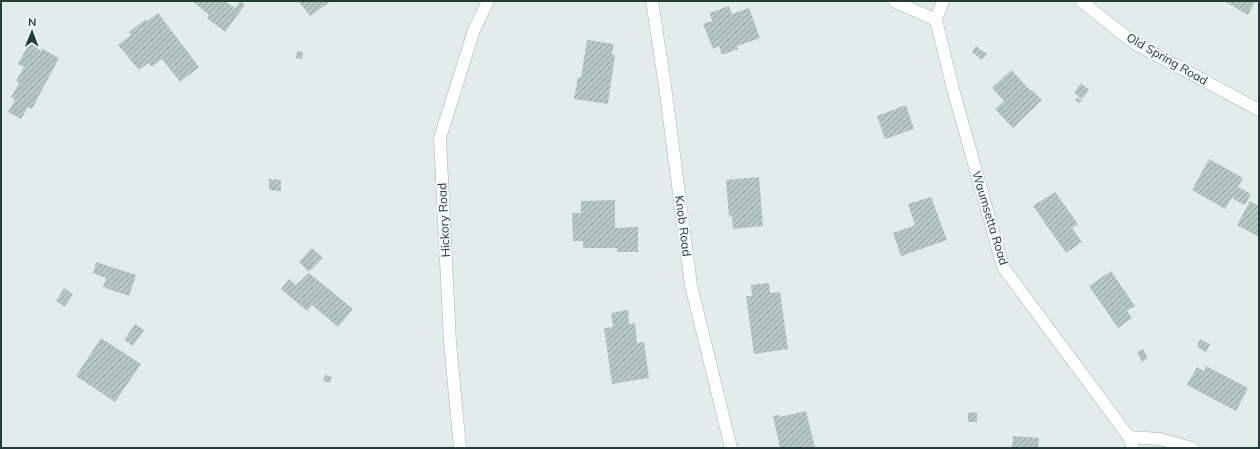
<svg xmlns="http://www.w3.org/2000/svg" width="1260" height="449" font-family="Mulish,sans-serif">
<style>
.building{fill:url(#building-hatch)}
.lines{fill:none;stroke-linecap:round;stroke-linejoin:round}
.street-casing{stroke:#a5b4b2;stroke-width:13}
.street{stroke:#fff;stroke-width:12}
.labels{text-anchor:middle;stroke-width:4;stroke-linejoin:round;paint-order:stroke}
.street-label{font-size:12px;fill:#223d3c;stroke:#f2f8f7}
</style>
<defs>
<pattern id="building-hatch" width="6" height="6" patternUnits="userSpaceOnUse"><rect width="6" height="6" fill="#b7c7c4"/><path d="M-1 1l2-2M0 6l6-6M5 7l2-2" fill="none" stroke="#94a3a0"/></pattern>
</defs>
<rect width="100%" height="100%" fill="#e2ecea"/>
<g class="building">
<path d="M192 1H225L235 8 240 1 245 5 225 32 207 18 209 15Z"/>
<path d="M298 1H331L310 16Z"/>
<path d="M1224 1H1255L1248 15Z"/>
<path d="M729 6 732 14 749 8 760 38 737 46 738 49 722 55 719 46 713 49 703 24 712 21 710 13Z"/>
<path d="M158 13 199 67 180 82 162 59 152 67 148 63 139 70 118 45 131 35 129 32 146 19 147 21Z"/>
<path d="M587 40 614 44 612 55H615L608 104 574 99 578 77 581 78Z"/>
<path d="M30 42 59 58 32 109 28 107 21 119 8 112 15 100 11 97 19 83 16 81 24 67 18 64Z"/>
<path d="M976 46 987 54 982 60 972 52Z"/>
<path d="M297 51 303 52 302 59 296 58Z"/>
<path d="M1011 70 1031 91 1032 90 1042 100 1013 128 995 109 1004 101 992 88Z"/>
<path d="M1081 83 1089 90 1082 99 1074 93Z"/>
<path d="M1078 98 1082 100 1079 103 1075 100Z"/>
<path d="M906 105 914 129 885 139 877 116Z"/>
<path d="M1209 159 1243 178 1238 187 1251 194 1245 205 1232 198 1225 209 1192 190Z"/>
<path d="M759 177 763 226 733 229 732 216 729 217 726 180Z"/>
<path d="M269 179 281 180V191L269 190Z"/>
<path d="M1055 192 1078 224 1072 228 1082 242 1066 253 1033 206Z"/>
<path d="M931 197 947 240 901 256 893 233 915 225 908 204Z"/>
<path d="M615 200V228L638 227V252H617V248H583V241H573L572 213H581V201Z"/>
<path d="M1250 201 1259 206V237L1237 225Z"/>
<path d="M312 248 323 258 309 272 299 262Z"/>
<path d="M96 262 136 275 129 296 103 287 106 278 93 273Z"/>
<path d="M1111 271 1135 306 1127 311 1132 318 1118 328 1089 286Z"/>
<path d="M309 273 353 309 338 327 312 305 307 311 281 289 289 279 296 285Z"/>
<path d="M769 283 770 293 780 292 788 349 754 354 746 296H752L751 285Z"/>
<path d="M64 288 73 294 65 307 56 301Z"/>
<path d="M628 310 629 324 635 323 637 343 644 342 649 378 612 384 604 328 613 327 611 313Z"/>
<path d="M135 324 144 330 133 346 124 340Z"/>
<path d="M101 338 141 364 115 402 76 376Z"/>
<path d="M1200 339 1210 344 1206 352 1197 347Z"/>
<path d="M1143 349 1148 358 1142 362 1137 352Z"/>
<path d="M1206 366 1248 388 1236 411 1187 385 1197 367 1204 371Z"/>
<path d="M325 375 332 377 330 383 323 381Z"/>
<path d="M806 411 815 448H780L773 416 779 415 780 417Z"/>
<path d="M977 412V422H968V413Z"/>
<path d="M1013 436 1039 438 1038 448H1012Z"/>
</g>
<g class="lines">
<g class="street-casing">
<g id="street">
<path d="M652 1 665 86 691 285 731 448"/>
<path d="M894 1 936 20"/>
<path d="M943 1 936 20 953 89 1003 267 1129 437 1133 448"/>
<path d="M1081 1 1134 43 1259 110"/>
<path d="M1129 437 1160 439 1192 448"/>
<path d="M460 448 450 342 440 138 474 30 488 1"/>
</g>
</g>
<use href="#street" class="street"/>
</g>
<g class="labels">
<g class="street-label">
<text transform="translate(1167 59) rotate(30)" y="4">Old Spring Road</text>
<text transform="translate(990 218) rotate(73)" y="4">Waumsetta Road</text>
<text transform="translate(444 220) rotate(-93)" y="4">Hickory Road</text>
<text transform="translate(683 226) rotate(83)" y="4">Knob Road</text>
</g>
</g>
<rect width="1260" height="449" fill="none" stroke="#223d3c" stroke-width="4"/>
<g transform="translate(32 32) rotate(1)" stroke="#f2f8f7" stroke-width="3" paint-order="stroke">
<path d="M0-3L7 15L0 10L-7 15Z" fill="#223d3c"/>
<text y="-6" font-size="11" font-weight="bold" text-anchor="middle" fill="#223d3c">N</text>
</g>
</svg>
